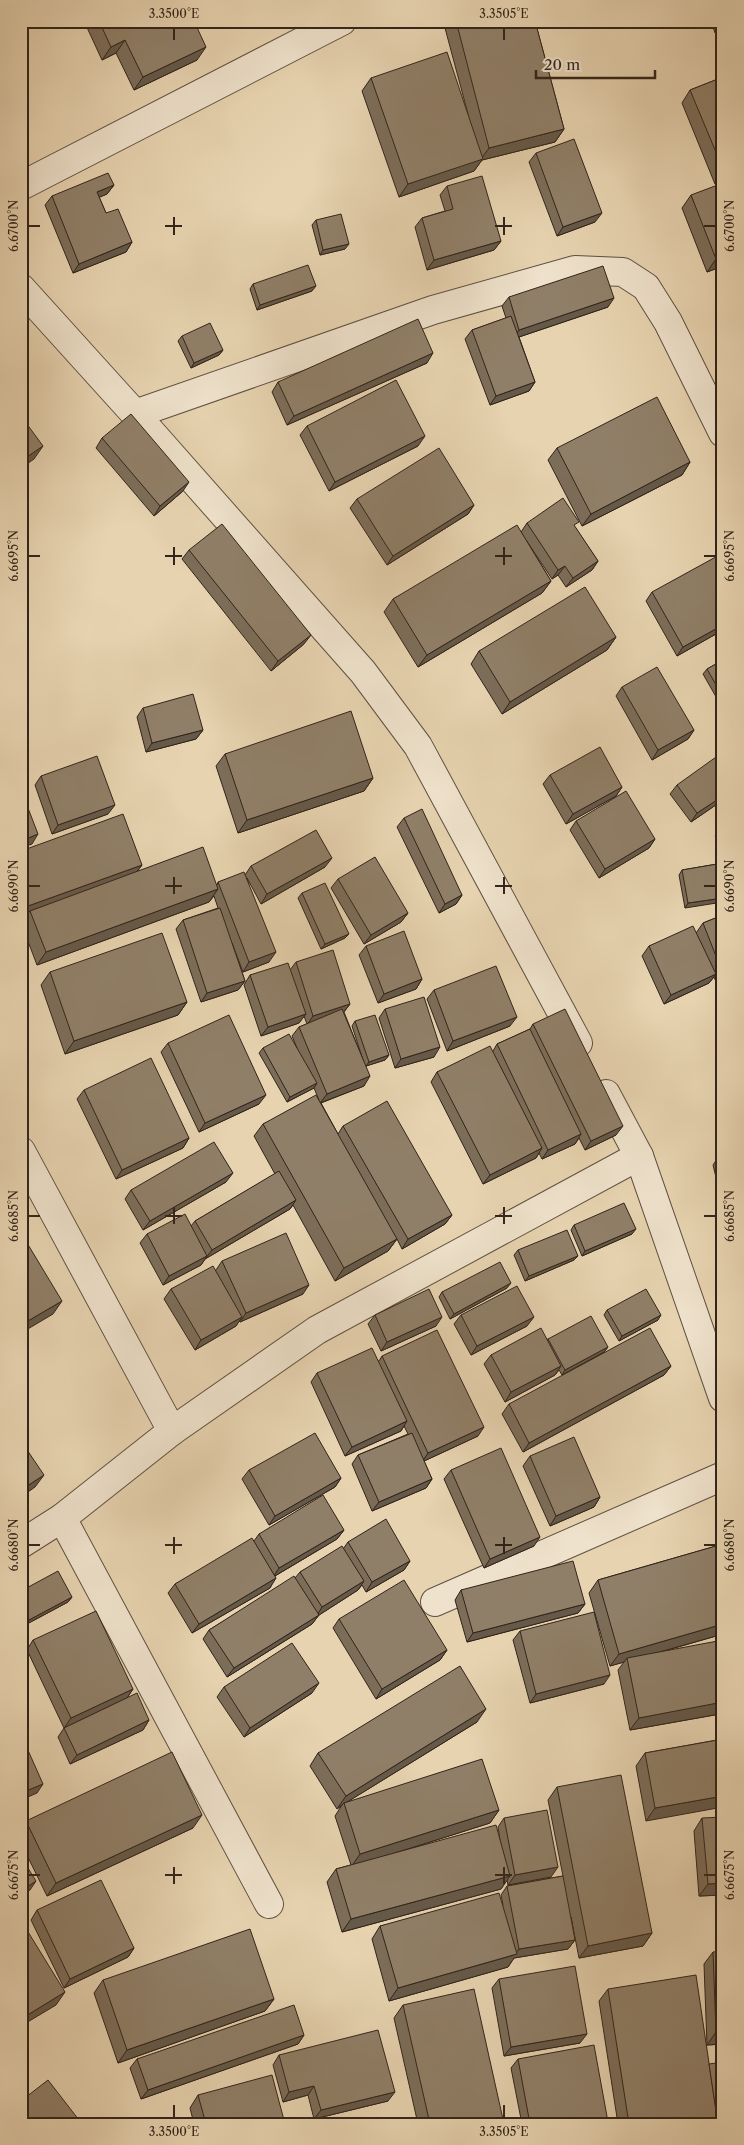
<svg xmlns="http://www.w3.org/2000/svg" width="744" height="2145" font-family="'Libre Caslon Text',serif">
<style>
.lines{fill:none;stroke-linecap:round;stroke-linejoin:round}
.minor-casing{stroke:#5f5040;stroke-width:30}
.minor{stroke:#efe2cc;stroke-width:28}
.wall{fill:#7c6d59;stroke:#32241a}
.shaded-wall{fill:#655949;stroke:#32241a}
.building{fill:#907f68;stroke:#32241a}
.ticks{fill:none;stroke:#32241a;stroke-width:2}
.neatline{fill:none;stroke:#32241a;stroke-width:2}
.ticks-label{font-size:12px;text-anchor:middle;fill:#32241a}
</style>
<rect width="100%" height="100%" fill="#e7d3b0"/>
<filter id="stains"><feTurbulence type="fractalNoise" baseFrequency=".004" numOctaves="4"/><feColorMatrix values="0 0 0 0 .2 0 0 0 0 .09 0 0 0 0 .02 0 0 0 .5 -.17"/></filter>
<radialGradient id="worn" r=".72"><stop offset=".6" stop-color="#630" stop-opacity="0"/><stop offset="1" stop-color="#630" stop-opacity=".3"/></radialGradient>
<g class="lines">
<g class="minor-casing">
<g id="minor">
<path d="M21 186 342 21"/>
<path d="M21 288 135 414 363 672 418 746 578 1043"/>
<path d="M135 414 433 310 575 270 623 272 646 287 668 322 723 433"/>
<path d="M606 1094 639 1156 723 1398"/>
<path d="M21 1151 172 1431"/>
<path d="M62 1518 269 1904"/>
<path d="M21 1544 62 1518 172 1431 317 1330 639 1156"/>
<path d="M435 1602 723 1476"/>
</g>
</g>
<use href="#minor" class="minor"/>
</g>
<g class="wall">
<path d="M84 21H194L197 60 134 90 116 53 102 60Z"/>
<path d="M450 21H535L564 129 555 142 482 160 474 171 399 197 362 91 371 78 468 114 445 28Z"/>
<path d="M711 21H723V30L715 33Z"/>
<path d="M723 77V180L715 184 682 103 690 90Z"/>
<path d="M536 153 595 222 557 236 529 162Z"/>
<path d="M114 185 107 194 99 197 106 213 132 242 126 252 73 273 45 205 52 196Z"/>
<path d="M447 186 501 241 494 250 427 270 415 227 422 218 445 211 440 195Z"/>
<path d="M691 195 723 266 707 272 682 208Z"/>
<path d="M316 220 345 249 320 255 312 225Z"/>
<path d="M253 284 312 291 257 310 250 289Z"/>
<path d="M509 297 608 307 519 337 535 382 529 391 490 405 465 339 472 330 506 318 502 306Z"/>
<path d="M182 336 223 350 219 355 191 368 178 341Z"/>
<path d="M427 363 287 425 272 392 278 382Z"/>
<path d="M307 426 418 446 329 491 300 435Z"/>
<path d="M102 438 183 491 154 516 96 448Z"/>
<path d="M557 448 690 462 682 475 582 526 548 460Z"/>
<path d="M357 499 474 505 468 514 387 565 350 508Z"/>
<path d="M527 523 575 527 598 561 592 570 566 587 558 575 552 579 526 540 551 581 542 593 418 667 384 612 393 599 521 532Z"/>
<path d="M189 550 304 644 271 671 182 559Z"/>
<path d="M652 592 723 630 677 656 646 601Z"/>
<path d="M616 637 607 650 502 714 471 664 479 651Z"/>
<path d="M723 660V700L719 702 703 674 707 669Z"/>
<path d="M622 687 694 730 688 739 652 760 616 696Z"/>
<path d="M143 708 203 730 196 739 146 752 137 717Z"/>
<path d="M225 754 373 778 364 791 238 833 216 766Z"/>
<path d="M550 775 622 787 616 796 566 824 543 784Z"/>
<path d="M41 776 108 814 52 834 35 785Z"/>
<path d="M677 785 723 800 691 822 670 794Z"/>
<path d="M404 818 462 895 456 904 439 913 397 827Z"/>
<path d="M576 821 655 839 649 848 599 878 570 830Z"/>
<path d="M723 825V846L715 836Z"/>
<path d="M21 851 142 865 137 872 217 885 218 882 245 875 251 866 325 867 261 904 247 878 269 962 243 972 232 943 245 981 238 990 201 1002 176 929 183 920 218 908 214 896 209 902 37 965 21 923 29 912 22 915 21 913Z"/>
<path d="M723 863 685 908 679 875 682 870Z"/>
<path d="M338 879 408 913 401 922 364 944 331 888Z"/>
<path d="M302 893 349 934 345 938 321 949 298 898Z"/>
<path d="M723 915V982L717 984 714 977 709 983 664 1004 642 956 649 946 696 933 703 923Z"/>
<path d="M366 946 422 979 416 989 378 1003 359 955Z"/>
<path d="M296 962 350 1004 344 1012 363 1060 352 1026 355 1021 389 1055 385 1060 366 1066 364 1086 321 1103 338 1134 343 1126 452 1215 445 1224 402 1249 397 1239 388 1251 335 1281 293 1205 290 1209 205 1259 201 1265 163 1285 140 1243 147 1234 191 1226 195 1221 275 1174 254 1136 263 1124 319 1100 314 1088 287 1102 259 1053 263 1048H297L292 1036 299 1027 307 1024 304 1016 299 1023 261 1036 244 985 250 975 290 970Z"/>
<path d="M50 972 187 1002 178 1015 65 1054 41 985Z"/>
<path d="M434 990 510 1026 447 1051 427 999Z"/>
<path d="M385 1009 434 1057 395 1068 379 1018Z"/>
<path d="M533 1024 616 1135 585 1150 579 1138 575 1144 542 1159 539 1153 536 1158 483 1184 431 1082 437 1072 493 1051 497 1044 530 1029Z"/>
<path d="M168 1043 259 1104 199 1132 161 1052Z"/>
<path d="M84 1090 189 1138 183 1148 116 1179 77 1099Z"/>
<path d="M723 1155V1197L721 1198 713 1165 719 1156Z"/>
<path d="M226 1182 143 1230 125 1199 131 1190Z"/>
<path d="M574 1225 632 1234 582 1256 571 1230Z"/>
<path d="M518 1250 574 1260 525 1281 514 1255Z"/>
<path d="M222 1261 303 1294 240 1322 239 1321 236 1326 195 1350 164 1299 171 1289 216 1270Z"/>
<path d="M507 1288 450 1319 439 1297 442 1292Z"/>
<path d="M607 1310 658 1320 619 1341 604 1315Z"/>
<path d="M375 1315 436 1326 381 1351 368 1324Z"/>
<path d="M461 1315 527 1326 471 1355 454 1324Z"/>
<path d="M548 1339 608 1347 604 1352 562 1375 559 1370 555 1375 505 1402 484 1364 491 1355Z"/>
<path d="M382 1356 478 1436 424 1461 432 1479 426 1488 372 1511 352 1464 358 1455 408 1434 404 1426 401 1431 345 1456 311 1382 317 1373 379 1361Z"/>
<path d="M671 1366 664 1375 523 1452 502 1414 509 1404Z"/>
<path d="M530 1456 600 1497 594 1507 550 1526 523 1466Z"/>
<path d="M249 1470 341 1478 335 1487 269 1525 242 1479Z"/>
<path d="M451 1470 534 1546 484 1568 444 1479Z"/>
<path d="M344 1530 337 1539 275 1576 270 1588 192 1633 168 1593 175 1584 254 1541 259 1534Z"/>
<path d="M348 1542 410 1561 404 1570 366 1592 362 1585 358 1590 319 1615 312 1624 227 1677 203 1639 209 1630 295 1578 300 1572 343 1549Z"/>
<path d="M723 1544V1634L668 1650 720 1714 630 1730 618 1670 624 1662 610 1666 589 1593 598 1580Z"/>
<path d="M461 1590 585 1604 578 1613 467 1642 455 1600Z"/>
<path d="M21 1591 72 1597 68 1602 25 1625 21 1617Z"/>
<path d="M339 1619 447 1650 440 1660 376 1699 333 1628Z"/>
<path d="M520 1631 604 1684 530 1703 513 1640Z"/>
<path d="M33 1640 133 1689 127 1698 149 1720 143 1730 70 1764 58 1737 64 1728 27 1650Z"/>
<path d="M224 1687 312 1693 244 1737 217 1697Z"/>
<path d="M477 1722 347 1802 499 1810 490 1823 389 1855 500 1840 498 1827 504 1818 551 1877 508 1885 507 1880 501 1889 342 1932 327 1882 336 1869 351 1865 335 1816 342 1805 337 1809 310 1766 318 1753Z"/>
<path d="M723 1739 646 1821 636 1766 645 1753Z"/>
<path d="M557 1787 652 1933 643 1946 579 1958 571 1917 575 1940 568 1949 514 1958 508 1967 389 2001 372 1939 380 1926 503 1905 501 1895 507 1886 563 1876 548 1800Z"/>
<path d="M702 1818 723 1895 699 1896 694 1831Z"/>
<path d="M26 1821 193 1828 47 1896 21 1843V1827Z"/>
<path d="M37 1910 134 1948 128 1957 64 1988 31 1920Z"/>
<path d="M713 1952 723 2044 707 2045 704 1964Z"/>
<path d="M499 1979 580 2043 504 2056 492 1988Z"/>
<path d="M103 1980 274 1999 265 2011 118 2063 94 1993Z"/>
<path d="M608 1989 709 2064 723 2124H618L599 2001Z"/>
<path d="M403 2005 504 2124H418L394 2018Z"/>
<path d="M304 2035 298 2044 141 2099 130 2068 137 2059Z"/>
<path d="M279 2055 388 2101 314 2119 308 2095 283 2102 273 2065Z"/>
<path d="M518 2059 607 2124H522L511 2068Z"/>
<path d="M198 2095 285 2124H194L190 2108Z"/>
</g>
<g class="shaded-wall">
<path d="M723 22V30L715 33Z"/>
<path d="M125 40 116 53 102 60 111 47Z"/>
<path d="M206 47 197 60 134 90 143 77Z"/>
<path d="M564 129 555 142 482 160 474 171 399 197 408 184 481 159 489 148Z"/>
<path d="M723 172V180L715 184Z"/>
<path d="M114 185 107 194 91 201 97 192Z"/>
<path d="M602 213 595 222 557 236 563 227Z"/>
<path d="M501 241 494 250 427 270 434 260Z"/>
<path d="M132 242 126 252 73 273 79 264Z"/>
<path d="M349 244 345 249 320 255 323 250Z"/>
<path d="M723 256V266L707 272 716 259Z"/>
<path d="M316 286 312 291 257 310 260 305Z"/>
<path d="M614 298 608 307 513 339 519 330Z"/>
<path d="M223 350 219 355 191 368 194 363Z"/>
<path d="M433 353 427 363 287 425 294 416Z"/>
<path d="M535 382 529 391 490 405 496 396Z"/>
<path d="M425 436 418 446 329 491 335 482Z"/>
<path d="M43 446 34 459 21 468V461Z"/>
<path d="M690 462 682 475 582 526 591 514Z"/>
<path d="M189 482 183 491 154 516 160 506Z"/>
<path d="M474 505 468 514 387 565 393 556Z"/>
<path d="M598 561 592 570 566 587 573 578Z"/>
<path d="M565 566 558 575 552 579 558 570Z"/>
<path d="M551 581 542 593 418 667 427 655Z"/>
<path d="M723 625V630L677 656 683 647Z"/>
<path d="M311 635 304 644 271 671 278 661Z"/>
<path d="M616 637 607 650 502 714 510 702Z"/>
<path d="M203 730 196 739 146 752 152 743Z"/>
<path d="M694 730 688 739 652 760 658 750Z"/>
<path d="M373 778 364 791 238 833 247 820Z"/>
<path d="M622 787 616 796 566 824 573 814Z"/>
<path d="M723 796V800L691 822 697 813Z"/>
<path d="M115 805 108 814 52 834 58 825Z"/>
<path d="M38 834 32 844 21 848V841Z"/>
<path d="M655 839 649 848 599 878 605 869Z"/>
<path d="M332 858 325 867 261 904 267 894Z"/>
<path d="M142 865 135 874 30 911 29 912 22 915 28 906Z"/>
<path d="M218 889 209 902 37 965 46 952Z"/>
<path d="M462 895 456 904 439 913 445 904Z"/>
<path d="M723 898V902L685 908 688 903Z"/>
<path d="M408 913 401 922 364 944 371 935Z"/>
<path d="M349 934 345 938 321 949 325 944Z"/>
<path d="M276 952 269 962 243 972 249 962Z"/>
<path d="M716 974 709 983 664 1004 671 995Z"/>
<path d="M723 975V982L717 984Z"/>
<path d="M422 979 416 989 378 1003 384 994Z"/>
<path d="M245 981 238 990 201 1002 207 993Z"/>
<path d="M187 1002 178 1015 65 1054 74 1041Z"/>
<path d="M350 1004 343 1013 307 1025 313 1016Z"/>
<path d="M306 1014 299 1023 261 1036 268 1027Z"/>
<path d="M517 1017 510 1026 447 1051 453 1041Z"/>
<path d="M440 1047 434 1057 395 1068 401 1059Z"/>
<path d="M389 1055 385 1060 366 1066 369 1062Z"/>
<path d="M370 1076 364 1086 320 1103 327 1094Z"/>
<path d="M317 1083 314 1088 287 1102 290 1097Z"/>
<path d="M266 1095 259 1104 199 1132 205 1123Z"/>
<path d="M623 1126 616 1135 585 1150 591 1141Z"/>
<path d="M581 1134 575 1144 542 1159 548 1150Z"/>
<path d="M189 1138 183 1148 116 1179 122 1170Z"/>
<path d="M542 1148 536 1158 483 1184 490 1175Z"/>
<path d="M233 1173 226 1182 143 1230 150 1221Z"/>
<path d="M296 1200 290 1209 205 1259 212 1250Z"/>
<path d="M452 1215 445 1224 402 1249 408 1239Z"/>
<path d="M636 1229 632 1234 582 1256 585 1251Z"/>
<path d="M397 1239 388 1251 335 1281 344 1268Z"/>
<path d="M207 1256 201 1265 163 1285 169 1276Z"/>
<path d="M578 1256 574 1260 525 1281 529 1276Z"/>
<path d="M511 1283 507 1288 450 1319 454 1314Z"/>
<path d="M309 1285 303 1294 240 1322 246 1313Z"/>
<path d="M62 1301 53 1314 21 1333V1325Z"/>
<path d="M661 1315 658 1320 619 1341 622 1336Z"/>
<path d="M242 1317 236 1326 195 1350 201 1340Z"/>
<path d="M442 1317 436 1326 381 1351 387 1342Z"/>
<path d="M534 1317 527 1326 471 1355 477 1346Z"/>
<path d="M608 1347 604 1352 562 1375 565 1370Z"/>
<path d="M561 1366 555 1375 505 1402 511 1392Z"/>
<path d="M671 1366 664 1375 523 1452 529 1443Z"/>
<path d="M407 1421 401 1431 345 1456 352 1447Z"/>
<path d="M484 1427 478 1436 422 1462 428 1453Z"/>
<path d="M44 1475 35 1487 21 1497V1490Z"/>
<path d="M341 1478 335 1487 269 1525 275 1516Z"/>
<path d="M432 1479 426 1488 372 1511 379 1502Z"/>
<path d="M600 1497 594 1507 550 1526 556 1516Z"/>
<path d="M344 1530 337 1539 273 1577 279 1568Z"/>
<path d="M540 1537 534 1546 484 1568 490 1559Z"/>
<path d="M410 1561 404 1570 366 1592 372 1582Z"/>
<path d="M276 1578 270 1588 192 1633 199 1624Z"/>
<path d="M364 1581 358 1590 316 1617 322 1607Z"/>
<path d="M72 1597 68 1602 25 1625 29 1620Z"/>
<path d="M585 1604 578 1613 467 1642 473 1633Z"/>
<path d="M319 1615 312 1624 227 1677 234 1668Z"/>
<path d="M723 1624V1634L628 1661 627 1658 624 1662 610 1666 619 1654Z"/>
<path d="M447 1650 440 1660 376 1699 382 1689Z"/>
<path d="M610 1675 604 1684 530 1703 536 1694Z"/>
<path d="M319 1683 312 1693 244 1737 250 1728Z"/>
<path d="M133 1689 127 1698 64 1728 71 1718Z"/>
<path d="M723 1701V1710L720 1714 630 1730 639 1718Z"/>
<path d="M486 1709 477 1722 344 1804V1803L342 1805 337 1809 346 1796Z"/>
<path d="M149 1720 143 1730 70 1764 77 1755Z"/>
<path d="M43 1784 37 1793 21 1800V1793Z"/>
<path d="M723 1796V1807L646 1821 655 1808Z"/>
<path d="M499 1810 490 1823 351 1867 360 1854Z"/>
<path d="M202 1815 193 1828 47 1896 56 1883Z"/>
<path d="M558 1867 551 1877 508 1885 515 1875Z"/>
<path d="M510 1876 501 1889 342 1932 351 1919Z"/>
<path d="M36 1881 30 1890 21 1896V1891Z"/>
<path d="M723 1883V1895L699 1896 708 1884Z"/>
<path d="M652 1933 643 1946 579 1958 588 1946Z"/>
<path d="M575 1940 568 1949 514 1958 508 1967 389 2001 398 1988 514 1955 519 1949Z"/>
<path d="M134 1948 128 1957 64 1988 70 1979Z"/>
<path d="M65 1992 56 2005 21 2026V2019Z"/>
<path d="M274 1999 265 2011 118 2063 127 2050Z"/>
<path d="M716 2032H723V2044L707 2045Z"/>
<path d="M587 2034 580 2043 504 2056 511 2047Z"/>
<path d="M304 2035 298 2044 141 2099 148 2090Z"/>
<path d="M314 2086 308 2095 283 2102 289 2092Z"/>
<path d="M395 2092 388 2101 314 2119 321 2110Z"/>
</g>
<g class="building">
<path d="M99 21H194L206 47 143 77 125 40 111 47Z"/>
<path d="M456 21H535L564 129 489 148Z"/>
<path d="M447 52 483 159 408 184 371 78Z"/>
<path d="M723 77V169L690 90Z"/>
<path d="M574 139 602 213 563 227 536 153Z"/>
<path d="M108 173 114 185 97 192 106 213 118 209 132 242 79 264 52 196Z"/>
<path d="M482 176 501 241 434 260 422 218 453 209 447 186Z"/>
<path d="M723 183V256L716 259 691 195Z"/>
<path d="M341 214 349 244 323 250 316 220Z"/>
<path d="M308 265 316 286 260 305 253 284Z"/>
<path d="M603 266 614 298 519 330 509 297Z"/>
<path d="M511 316 535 382 496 396 472 330Z"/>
<path d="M418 319 433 353 294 416 278 382Z"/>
<path d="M210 323 223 350 194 363 182 336Z"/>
<path d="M396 380 425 436 335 482 307 426Z"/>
<path d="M657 397 690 462 591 514 557 448Z"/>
<path d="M131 414 189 482 160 506 102 438Z"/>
<path d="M21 416 43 446 21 461Z"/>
<path d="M439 448 474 505 393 556 357 499Z"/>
<path d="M563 498 579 522 574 525 598 561 573 578 565 566 558 570 527 523Z"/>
<path d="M222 524 311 635 278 661 189 550Z"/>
<path d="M517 525 551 581 427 655 393 599Z"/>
<path d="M723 553V625L683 647 652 592Z"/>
<path d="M585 587 616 637 510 702 479 651Z"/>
<path d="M723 660V697L707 669Z"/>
<path d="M657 667 694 730 658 750 622 687Z"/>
<path d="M193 694 203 730 152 743 143 708Z"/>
<path d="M351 711 373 778 247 820 225 754Z"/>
<path d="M600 747 622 787 573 814 550 775Z"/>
<path d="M723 752V796L697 813 677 785Z"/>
<path d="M97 756 115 805 58 825 41 776Z"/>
<path d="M21 790 38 834 21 841Z"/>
<path d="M626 791 655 839 605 869 576 821Z"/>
<path d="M422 809 462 895 445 904 404 818Z"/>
<path d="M123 814 142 865 28 906 21 886V851Z"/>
<path d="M316 830 332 858 267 894 251 866Z"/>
<path d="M203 847 218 889 46 952 30 911Z"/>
<path d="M375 857 408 913 371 935 338 879Z"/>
<path d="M723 863V898L688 903 682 870Z"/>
<path d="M244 872 276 952 249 962 218 882Z"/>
<path d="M325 883 349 934 325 944 302 893Z"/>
<path d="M220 908 245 981 207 993 183 920Z"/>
<path d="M723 915V974L703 923Z"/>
<path d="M693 926 716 974 671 995 649 946Z"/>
<path d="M404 931 422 979 384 994 366 946Z"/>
<path d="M162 933 187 1002 74 1041 50 972Z"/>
<path d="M333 950 350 1004 313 1016 296 962Z"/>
<path d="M288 963 306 1014 268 1027 250 975Z"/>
<path d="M496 966 517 1017 453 1041 434 990Z"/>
<path d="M424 997 440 1047 401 1059 385 1009Z"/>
<path d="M342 1009 370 1076 327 1094 299 1027Z"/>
<path d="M565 1009 623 1126 591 1141 533 1024Z"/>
<path d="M229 1015 266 1095 205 1123 168 1043Z"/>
<path d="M375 1015 389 1055 369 1062 355 1021Z"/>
<path d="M530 1029 581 1134 548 1150 497 1044Z"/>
<path d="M289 1034 317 1083 290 1097 263 1048Z"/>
<path d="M490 1046 542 1148 490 1175 437 1072Z"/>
<path d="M151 1058 189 1138 122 1170 84 1090Z"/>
<path d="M316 1095 397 1239 344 1268 263 1124Z"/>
<path d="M387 1101 452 1215 408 1239 343 1126Z"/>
<path d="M214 1142 233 1173 150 1221 131 1190Z"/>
<path d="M723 1155V1170L719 1156Z"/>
<path d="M279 1171 296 1200 212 1250 195 1221Z"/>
<path d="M624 1203 636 1229 585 1251 574 1225Z"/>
<path d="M185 1214 207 1256 169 1276 147 1234Z"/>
<path d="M567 1230 578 1256 529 1276 518 1250Z"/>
<path d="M21 1233 62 1301 21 1325Z"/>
<path d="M286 1233 309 1285 246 1313 222 1261Z"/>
<path d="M500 1262 511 1283 454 1314 442 1292Z"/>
<path d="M213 1266 242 1317 201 1340 171 1289Z"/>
<path d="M517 1286 534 1317 477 1346 461 1315Z"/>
<path d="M429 1289 442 1317 387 1342 375 1315Z"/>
<path d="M646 1289 661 1315 622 1336 607 1310Z"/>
<path d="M591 1316 608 1347 565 1370 548 1339Z"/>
<path d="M541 1328 561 1366 511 1392 491 1355Z"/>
<path d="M650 1328 671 1366 529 1443 509 1404Z"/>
<path d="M437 1330 484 1427 428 1453 382 1356Z"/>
<path d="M372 1348 407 1421 352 1447 317 1373Z"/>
<path d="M315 1433 341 1478 275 1516 249 1470Z"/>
<path d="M412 1433 432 1479 379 1502 358 1455Z"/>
<path d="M574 1437 600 1497 556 1516 530 1456Z"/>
<path d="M21 1441 44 1475 21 1490Z"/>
<path d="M501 1448 540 1537 490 1559 451 1470Z"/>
<path d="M323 1495 344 1530 279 1568 259 1534Z"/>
<path d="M386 1519 410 1561 372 1582 348 1542Z"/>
<path d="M252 1538 276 1578 199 1624 175 1584Z"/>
<path d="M723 1544V1624L619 1654 598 1580Z"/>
<path d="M342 1546 364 1581 322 1607 300 1572Z"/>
<path d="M573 1561 585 1604 473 1633 461 1590Z"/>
<path d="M58 1571 72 1597 29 1620 21 1606V1591Z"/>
<path d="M294 1576 319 1615 234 1668 209 1630Z"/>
<path d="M404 1580 447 1650 382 1689 339 1619Z"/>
<path d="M96 1611 133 1689 71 1718 33 1640Z"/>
<path d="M594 1612 610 1675 536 1694 520 1631Z"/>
<path d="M723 1640V1702L639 1718 627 1658Z"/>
<path d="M292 1643 319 1683 250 1728 224 1687Z"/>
<path d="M460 1666 486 1709 346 1796 318 1753Z"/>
<path d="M137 1693 149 1720 77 1755 64 1728Z"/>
<path d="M21 1739H23L43 1784 21 1793Z"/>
<path d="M723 1739V1796L655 1808 645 1753Z"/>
<path d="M172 1752 202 1815 56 1883 26 1821Z"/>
<path d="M482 1759 499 1810 360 1854 344 1803Z"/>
<path d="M621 1775 652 1933 588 1946 557 1787Z"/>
<path d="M547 1810 558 1867 515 1875 504 1818Z"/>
<path d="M723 1817V1883L708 1884 702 1818Z"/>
<path d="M496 1825 510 1876 351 1919 336 1869Z"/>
<path d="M21 1857 36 1881 21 1891Z"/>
<path d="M563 1876 575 1940 519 1949 507 1886Z"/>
<path d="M101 1880 134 1948 70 1979 37 1910Z"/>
<path d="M499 1893 517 1954 398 1988 380 1926Z"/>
<path d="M25 1927 65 1992 21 2019V1930Z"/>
<path d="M250 1929 274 1999 127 2050 103 1980Z"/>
<path d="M723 1951V2032H716L713 1952Z"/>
<path d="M575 1966 587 2034 511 2047 499 1979Z"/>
<path d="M696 1975 718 2124H629L608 1989Z"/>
<path d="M474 1989 504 2124H430L403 2005Z"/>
<path d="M294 2005 304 2035 148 2090 137 2059Z"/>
<path d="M378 2030 395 2092 321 2110 314 2086 289 2092 279 2055Z"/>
<path d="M594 2045 608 2122 599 2124H530L518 2059Z"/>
<path d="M723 2062V2124H718L709 2064Z"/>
<path d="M272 2075 285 2124H206L198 2095Z"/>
<path d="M48 2080 82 2124H21V2101Z"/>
</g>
<path class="ticks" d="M174 28V40M504 28V40M174 217V235M504 217V235M28 226H40M165 226H182M495 226H512M704 226H716M174 547V565M504 547V565M28 556H40M165 556H182M495 556H512M704 556H716M174 877V894M504 877V894M28 886H40M165 886H182M495 886H512M704 886H716M174 1207V1224M504 1207V1224M28 1216H40M165 1216H182M495 1216H512M704 1216H716M174 1537V1554M504 1537V1554M28 1545H40M165 1545H182M495 1545H512M704 1545H716M174 1867V1884M504 1867V1884M28 1875H40M165 1875H182M495 1875H512M704 1875H716M174 2105V2118M504 2105V2118"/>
<rect width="744" height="2145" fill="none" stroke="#e7d3b0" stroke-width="55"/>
<path d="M536 70v8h119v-8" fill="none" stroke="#32241a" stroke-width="2.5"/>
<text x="544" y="70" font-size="15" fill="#32241a" stroke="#efe2cc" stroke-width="4" paint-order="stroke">20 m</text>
<rect x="28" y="28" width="688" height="2090" class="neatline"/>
<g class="ticks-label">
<text x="174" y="18">3.3500°E</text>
<text x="504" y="18">3.3505°E</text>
<text transform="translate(14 226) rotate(-90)" y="4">6.6700°N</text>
<text transform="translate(730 226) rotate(-90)" y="4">6.6700°N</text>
<text transform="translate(14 556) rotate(-90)" y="4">6.6695°N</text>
<text transform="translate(730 556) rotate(-90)" y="4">6.6695°N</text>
<text transform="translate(14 886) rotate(-90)" y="4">6.6690°N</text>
<text transform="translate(730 886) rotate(-90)" y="4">6.6690°N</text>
<text transform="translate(14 1216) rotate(-90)" y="4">6.6685°N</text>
<text transform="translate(730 1216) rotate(-90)" y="4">6.6685°N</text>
<text transform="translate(14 1545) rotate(-90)" y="4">6.6680°N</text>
<text transform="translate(730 1545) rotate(-90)" y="4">6.6680°N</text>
<text transform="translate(14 1875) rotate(-90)" y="4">6.6675°N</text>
<text transform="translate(730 1875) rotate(-90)" y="4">6.6675°N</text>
<text x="174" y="2136">3.3500°E</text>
<text x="504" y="2136">3.3505°E</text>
</g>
<rect width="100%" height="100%" filter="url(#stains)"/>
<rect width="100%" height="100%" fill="url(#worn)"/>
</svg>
